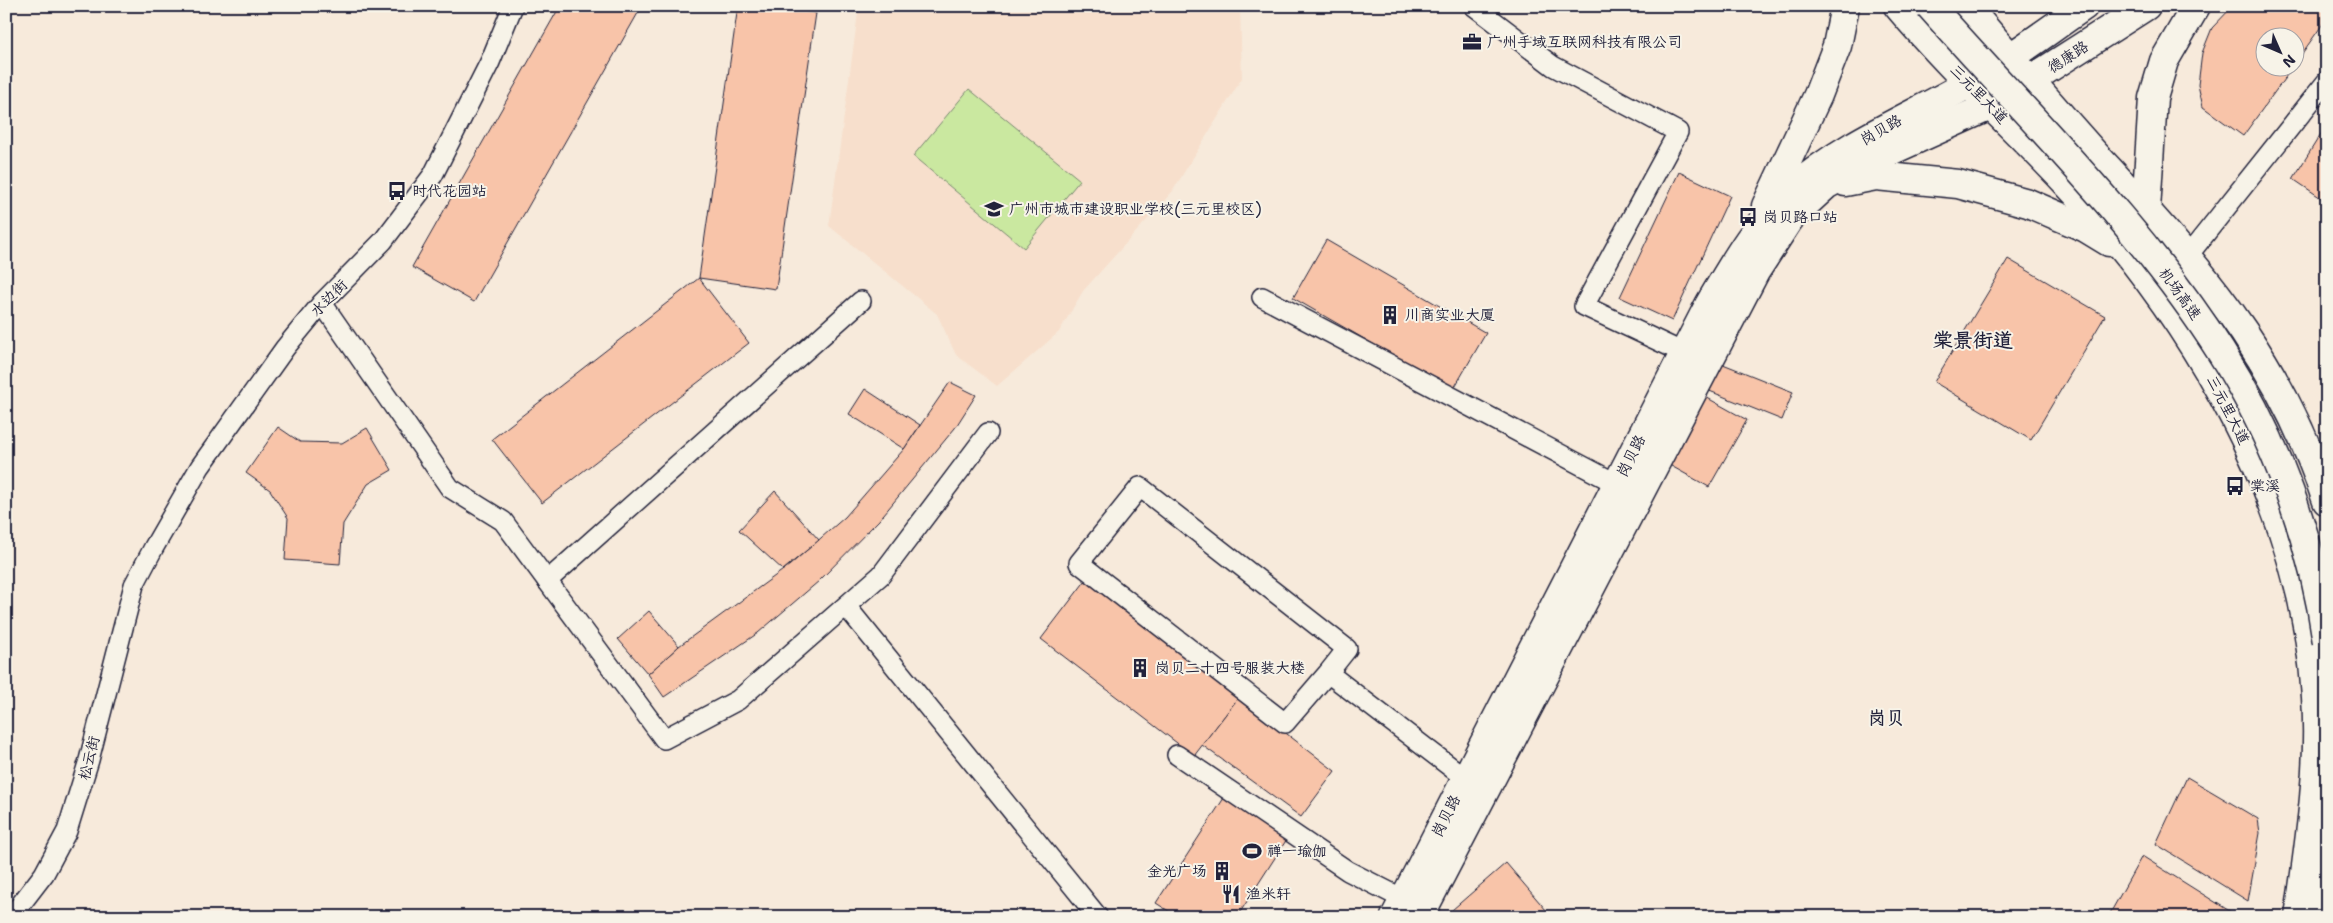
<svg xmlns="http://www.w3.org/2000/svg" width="2333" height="923" font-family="'Shantell Sans','LXGW WenKai TC',sans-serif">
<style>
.built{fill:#f7dfcc}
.green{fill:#cae8a0;stroke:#76856e}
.building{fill:#f8c4a9;stroke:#22223b}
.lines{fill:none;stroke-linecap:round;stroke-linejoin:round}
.street-casing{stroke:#22223b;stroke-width:22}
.secondary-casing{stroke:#22223b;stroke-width:31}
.highway-casing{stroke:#22223b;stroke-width:31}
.street{stroke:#f7f3e8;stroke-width:19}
.secondary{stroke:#f7f3e8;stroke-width:28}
.highway{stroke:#f7f3e8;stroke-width:28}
.highway-bridge-casing{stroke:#22223b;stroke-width:31;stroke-linecap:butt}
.highway-bridge{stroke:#f7f3e8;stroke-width:28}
.labels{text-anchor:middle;stroke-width:4;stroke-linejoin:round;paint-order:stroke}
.poi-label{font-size:15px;fill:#22223b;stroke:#f7f3e8;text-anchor:start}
.street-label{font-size:15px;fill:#22223b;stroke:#f7f3e8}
.quarter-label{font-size:18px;font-weight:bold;fill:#22223b;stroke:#f7f3e8}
.district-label{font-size:20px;font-weight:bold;fill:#22223b;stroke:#f7f3e8}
</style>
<rect width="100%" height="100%" fill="#f7eadb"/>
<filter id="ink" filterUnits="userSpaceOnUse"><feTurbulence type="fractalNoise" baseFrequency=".02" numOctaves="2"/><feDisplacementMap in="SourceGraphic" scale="10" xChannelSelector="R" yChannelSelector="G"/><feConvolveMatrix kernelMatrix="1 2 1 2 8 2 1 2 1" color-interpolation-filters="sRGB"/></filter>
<g filter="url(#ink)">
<path class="built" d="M859 6H1240L1242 78 1172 192 1083 291 1059 332 997 386 956 355 937 314 829 226Z"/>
<path class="green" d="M969 89 1080 180 1024 248 913 156Z"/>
<g class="building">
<path d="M560 6H642L474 302 412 267Z"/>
<path d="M738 6H763L816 13 776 289 699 278Z"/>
<path d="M2233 6H2327V18L2296 62V38H2266V68H2292L2243 136 2203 107 2198 85 2202 53 2212 28Z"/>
<path d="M2327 124V202L2293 179Z"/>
<path d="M1679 172 1730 196 1672 321 1620 297Z"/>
<path d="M1326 240 1486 333 1453 390 1293 298Z"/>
<path d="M2008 259 2105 316 2031 440 1934 382Z"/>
<path d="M699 278 749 343 542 503 492 439Z"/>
<path d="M1718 362 1793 392 1782 420 1707 390Z"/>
<path d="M950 382 976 395 955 428 879 520 819 581 758 633 664 697 648 674 679 646 790 565 845 517 904 449Z"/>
<path d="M865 389 920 425 904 449 849 414Z"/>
<path d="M1702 395 1747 420 1709 487 1664 462Z"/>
<path d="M278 427 300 442 342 443 367 428 392 470 368 484 343 524 340 564 285 560 288 518 270 490 246 473Z"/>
<path d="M775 491 819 540 783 570 739 530Z"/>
<path d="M1086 580 1239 697 1194 756 1041 639Z"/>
<path d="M649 611 679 646 648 674 618 639Z"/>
<path d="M1239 697 1335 771 1301 817 1202 745Z"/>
<path d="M2187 777 2258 819 2260 833 2248 901 2156 844Z"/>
<path d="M1224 798 1287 839 1237 917H1178L1156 903Z"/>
<path d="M2142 856 2239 917H2108Z"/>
<path d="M1506 863 1552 917H1459L1452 910Z"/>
</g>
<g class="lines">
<g class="street-casing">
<g id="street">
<path d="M1474 6 1553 66 1678 132 1584 306 1684 353"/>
<path d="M2186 258 2327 81"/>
<path d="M1262 297 1617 484"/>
<path d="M322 303 450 488 503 521 664 739 738 700 881 575 988 433"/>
<path d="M547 581 861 301"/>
<path d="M846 606 1098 917"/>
<path d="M1328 673 1347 649 1140 487 1079 563 1285 723 1328 673 1465 778"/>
<path d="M1177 755 1348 871 1413 904"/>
<path d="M11 917 44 874 67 831 89 760 134 585 154 547 200 467 285 348 322 303 383 241 433 175 490 62 513 6"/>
</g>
</g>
<g class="secondary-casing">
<g id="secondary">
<path d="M1898 6C1950 68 2010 123 2065 181 2195 319 2304 504 2316 697 2321 770 2309 844 2299 917"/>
<path d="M1966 6C2008 55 2050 104 2093 152 2145 209 2200 267 2244 332 2279 384 2307 441 2327 501"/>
<path d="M1845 182 1876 176 1958 184 2028 203 2086 228 2109 242"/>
<path d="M1766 206 1818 95 1837 46 1845 6"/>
<path d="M2146 210 2153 98 2164 61 2196 6"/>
<path d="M1395 917 1709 305C1733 264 1757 221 1793 189 1845 143 1909 118 1968 84 2008 61 2046 32 2084 6"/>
<path d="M1419 917 1755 272 1790 218 1826 185 1877 157 1990 106 2146 6"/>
</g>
</g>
<g class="highway-casing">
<path id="highway" d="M2315 917 2327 834"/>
</g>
<use href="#street" class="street"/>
<use href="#secondary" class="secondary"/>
<use href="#highway" class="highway"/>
<g class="highway-bridge-casing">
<path id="highway-bridge" d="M1930 6C2028 117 2142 227 2221 352 2276 438 2313 541 2327 642"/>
</g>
<use href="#highway-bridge" class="highway-bridge"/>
</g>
</g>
<defs>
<g id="office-bare" transform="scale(1.5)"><path d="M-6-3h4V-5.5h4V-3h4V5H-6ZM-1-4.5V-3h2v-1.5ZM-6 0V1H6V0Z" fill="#22223b" stroke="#f7f3e8" stroke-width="2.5" paint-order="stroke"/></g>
<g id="bus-bare" transform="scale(1.5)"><path d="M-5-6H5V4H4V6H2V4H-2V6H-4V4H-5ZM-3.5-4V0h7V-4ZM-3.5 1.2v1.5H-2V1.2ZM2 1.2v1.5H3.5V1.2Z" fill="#22223b" stroke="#f7f3e8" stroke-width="2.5" paint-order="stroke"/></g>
<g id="school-bare" transform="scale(1.5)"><path d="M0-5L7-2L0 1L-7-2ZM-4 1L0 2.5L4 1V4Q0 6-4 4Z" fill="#22223b" stroke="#f7f3e8" stroke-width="2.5" paint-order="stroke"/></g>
<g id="building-bare" transform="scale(1.5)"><path d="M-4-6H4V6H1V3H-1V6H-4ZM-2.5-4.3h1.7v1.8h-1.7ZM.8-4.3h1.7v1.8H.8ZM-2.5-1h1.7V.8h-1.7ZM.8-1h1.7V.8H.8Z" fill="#22223b" stroke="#f7f3e8" stroke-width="2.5" paint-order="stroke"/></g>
<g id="stadium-bare" transform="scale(1.5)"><path d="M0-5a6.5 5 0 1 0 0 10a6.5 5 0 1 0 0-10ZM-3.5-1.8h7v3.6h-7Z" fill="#22223b" stroke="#f7f3e8" stroke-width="2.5" paint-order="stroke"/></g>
<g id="restaurant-bare" transform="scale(1.5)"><path d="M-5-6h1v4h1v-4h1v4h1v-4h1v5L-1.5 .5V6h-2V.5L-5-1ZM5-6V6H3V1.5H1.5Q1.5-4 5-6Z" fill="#22223b" stroke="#f7f3e8" stroke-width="2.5" paint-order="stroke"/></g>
</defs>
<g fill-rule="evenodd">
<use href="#office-bare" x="1472" y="42"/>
<use href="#bus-bare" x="397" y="191"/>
<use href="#school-bare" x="994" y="209"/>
<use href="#bus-bare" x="1748" y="217"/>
<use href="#building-bare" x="1390" y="315"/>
<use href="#bus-bare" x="2235" y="486"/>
<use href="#building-bare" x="1140" y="668"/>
<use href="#stadium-bare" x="1252" y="851"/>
<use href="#building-bare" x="1222" y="871"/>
<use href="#restaurant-bare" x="1231" y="894"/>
</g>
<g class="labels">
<g class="poi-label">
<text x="1487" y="47">广州手域互联网科技有限公司</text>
<text x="412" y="196">时代花园站</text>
<text x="1009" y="214">广州市城市建设职业学校(三元里校区)</text>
<text x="1763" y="222">岗贝路口站</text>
<text x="1405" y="320">川商实业大厦</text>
<text x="2250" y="491">棠溪</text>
<text x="1155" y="673">岗贝二十四号服装大楼</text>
<text x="1267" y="856">禅一瑜伽</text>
<text x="1207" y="876" text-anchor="end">金光广场</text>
<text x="1246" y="899">渔米轩</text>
</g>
<g class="street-label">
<text transform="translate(2068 57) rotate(-33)" y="5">德康路</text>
<text transform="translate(1979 94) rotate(46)" y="5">三元里大道</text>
<text transform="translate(1881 130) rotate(-30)" y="5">岗贝路</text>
<text transform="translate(2180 294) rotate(54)" y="5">机场高速</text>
<text transform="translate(329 298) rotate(-45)" y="5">水边街</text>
<text transform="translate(2228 410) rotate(63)" y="5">三元里大道</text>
<text transform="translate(1631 456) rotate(-63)" y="5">岗贝路</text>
<text transform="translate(89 758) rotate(-76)" y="5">松云街</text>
<text transform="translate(1446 816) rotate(-63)" y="5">岗贝路</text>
</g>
<g class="quarter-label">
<text x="1886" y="724">岗贝</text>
</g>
<g class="district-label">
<text x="1973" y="347">棠景街道</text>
</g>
</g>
<rect width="2333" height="923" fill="none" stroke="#f7f3e8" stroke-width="25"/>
<rect x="12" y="12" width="2308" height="898" fill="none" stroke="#22223b" stroke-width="2" filter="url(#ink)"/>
<g transform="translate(2280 52) rotate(135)"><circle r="24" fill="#f7f3e8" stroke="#a29fa3"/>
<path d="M0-4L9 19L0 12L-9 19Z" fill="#22223b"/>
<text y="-8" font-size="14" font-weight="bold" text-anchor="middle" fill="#22223b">N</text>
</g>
</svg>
